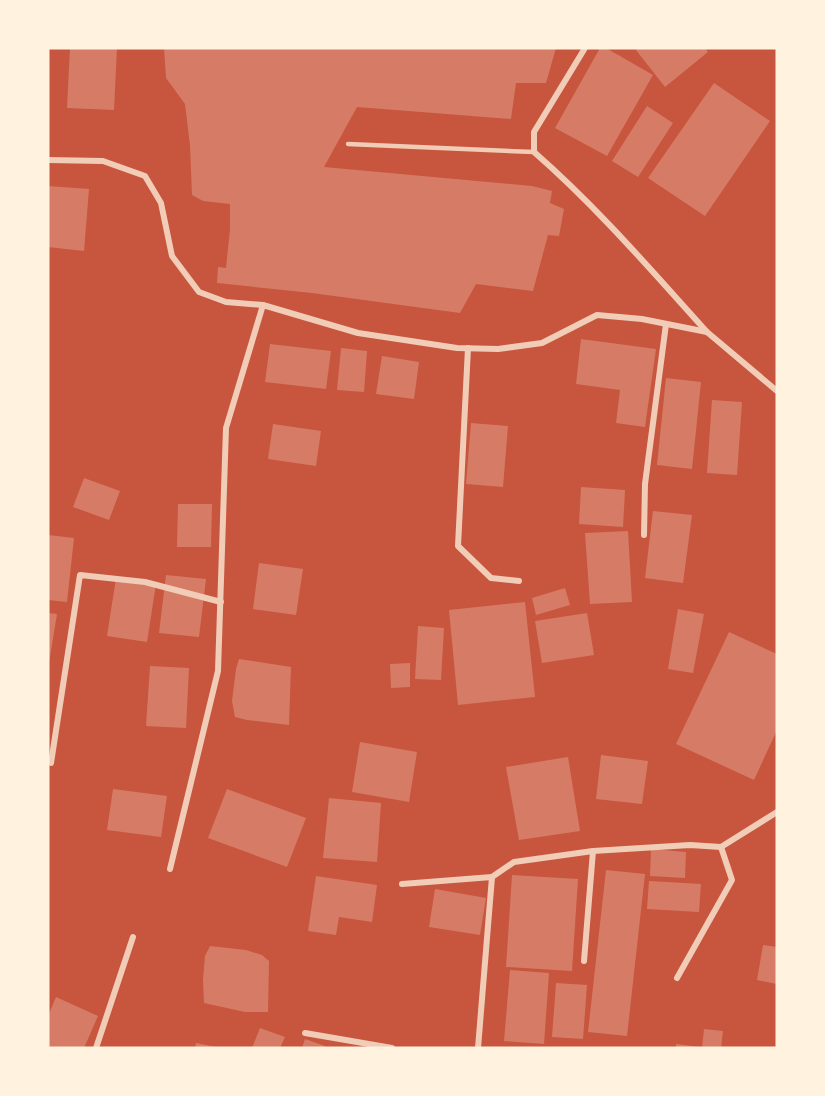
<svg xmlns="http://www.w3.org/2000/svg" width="825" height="1096" font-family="'Roboto Condensed',sans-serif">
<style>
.building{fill:#d67c66}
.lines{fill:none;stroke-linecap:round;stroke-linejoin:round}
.service{stroke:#f1ccb7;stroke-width:4.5}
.minor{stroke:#f1ccb7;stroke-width:6}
</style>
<rect width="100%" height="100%" fill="#c8553d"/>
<g class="building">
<path d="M70 48H117L114 110 67 108Z"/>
<path d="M164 48H556L546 83H516L511 119 357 107 324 167 532 186 552 191 550 203 564 209 559 236 548 235 533 291 476 284 460 313 312 293 217 283 218 267 226 268 230 229V204L203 201 192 195 190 145 185 104 166 78Z"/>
<path d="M600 48H606L653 75 607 156 555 128Z"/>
<path d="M638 48H705L708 52 665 87 636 50Z"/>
<path d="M714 83 770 121 705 216 648 178Z"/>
<path d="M647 106 673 123 638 177 612 161Z"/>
<path d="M48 186 89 189 84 251 48 247Z"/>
<path d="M581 339 656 349 645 427 616 423 620 390 576 384Z"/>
<path d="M270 344 331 351 326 389 265 382Z"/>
<path d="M341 348 367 351 364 392 337 390Z"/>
<path d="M382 356 419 362 414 399 376 394Z"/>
<path d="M666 378 701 382 692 469 657 465Z"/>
<path d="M712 400 742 402 737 475 707 473Z"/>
<path d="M471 423 508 426 503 487 466 484Z"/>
<path d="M273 424 321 431 316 466 268 459Z"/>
<path d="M84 478 120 491 109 520 73 507Z"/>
<path d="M581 487 625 490 623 527 579 524Z"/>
<path d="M178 504H212L211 547H177Z"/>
<path d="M653 511 692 515 683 583 645 578Z"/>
<path d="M628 531 632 602 590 604 585 533Z"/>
<path d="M48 535 74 538 67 602 48 600Z"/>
<path d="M259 563 303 569 296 615 253 609Z"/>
<path d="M166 575 206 579 199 637 159 633Z"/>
<path d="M116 578 156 584 147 642 107 636Z"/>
<path d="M565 588 570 605 536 615 532 598Z"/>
<path d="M525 602 535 697 458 705 449 610Z"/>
<path d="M678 609 704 614 693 673 668 669Z"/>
<path d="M48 613 57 614 49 663H48Z"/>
<path d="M587 613 594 655 542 663 535 621Z"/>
<path d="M418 626 444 628 441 680 415 679Z"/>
<path d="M729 632 777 654V730L754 780 676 744Z"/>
<path d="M239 659 291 667 289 725 247 720 235 717 232 701 236 669Z"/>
<path d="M410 663V687L391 688 390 664Z"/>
<path d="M150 666 189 668 186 728 146 726Z"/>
<path d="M360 742 417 752 409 802 352 792Z"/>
<path d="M601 755 648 761 642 804 596 799Z"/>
<path d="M568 757 580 831 519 840 506 767Z"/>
<path d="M113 789 167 796 161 837 107 830Z"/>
<path d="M227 789 306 818 287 867 208 838Z"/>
<path d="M329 798 381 803 377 862 323 858Z"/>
<path d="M651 849 686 852 685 878 650 876Z"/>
<path d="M606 870 645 874 627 1036 588 1032Z"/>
<path d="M512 875 578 879 572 971 506 967Z"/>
<path d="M316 876 377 885 372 922 339 917 336 935 308 931Z"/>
<path d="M649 881 701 884 699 912 647 909Z"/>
<path d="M435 889 486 898 480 935 429 927Z"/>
<path d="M763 945 777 947V984L757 980Z"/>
<path d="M210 946 246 950 262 955 269 961 268 1012H245L204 1003 203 980 205 956Z"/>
<path d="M510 970 549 973 544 1044 504 1041Z"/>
<path d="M556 983 587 985 583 1039 552 1037Z"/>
<path d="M56 997 98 1016 84 1048H48V1016Z"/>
<path d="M260 1028 285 1037 280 1048H252Z"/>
<path d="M704 1029 723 1031 721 1048H702Z"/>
<path d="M305 1039 325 1046 324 1048H302Z"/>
<path d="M196 1043 216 1047V1048H195Z"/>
<path d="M676 1044 700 1047V1048H676Z"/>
</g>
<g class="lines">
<path class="service" d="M348 144 534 152"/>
<g class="minor">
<path d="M585 48 534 132V152C597 207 651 270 707 332"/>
<path d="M48 160 103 161 145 176 161 203 172 256 199 292 226 302 263 305 358 333 457 348 498 349 542 343 597 315 642 319 707 332 777 391"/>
<path d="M468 348 458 546 491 578 519 581"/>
<path d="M644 535 645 484 666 324"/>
<path d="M51 763 80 575 145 582 221 602"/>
<path d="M170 869 218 671 226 428 263 305"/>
<path d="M402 884 492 877 514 862 593 851 690 845 721 847 777 812"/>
<path d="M584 961 593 851"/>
<path d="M677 978 732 880 721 847"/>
<path d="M305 1033 392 1048"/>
<path d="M96 1048 133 937"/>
<path d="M478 1048 492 877"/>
</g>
</g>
<rect width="825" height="1096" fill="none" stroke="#fff3e0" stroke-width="99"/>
</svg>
